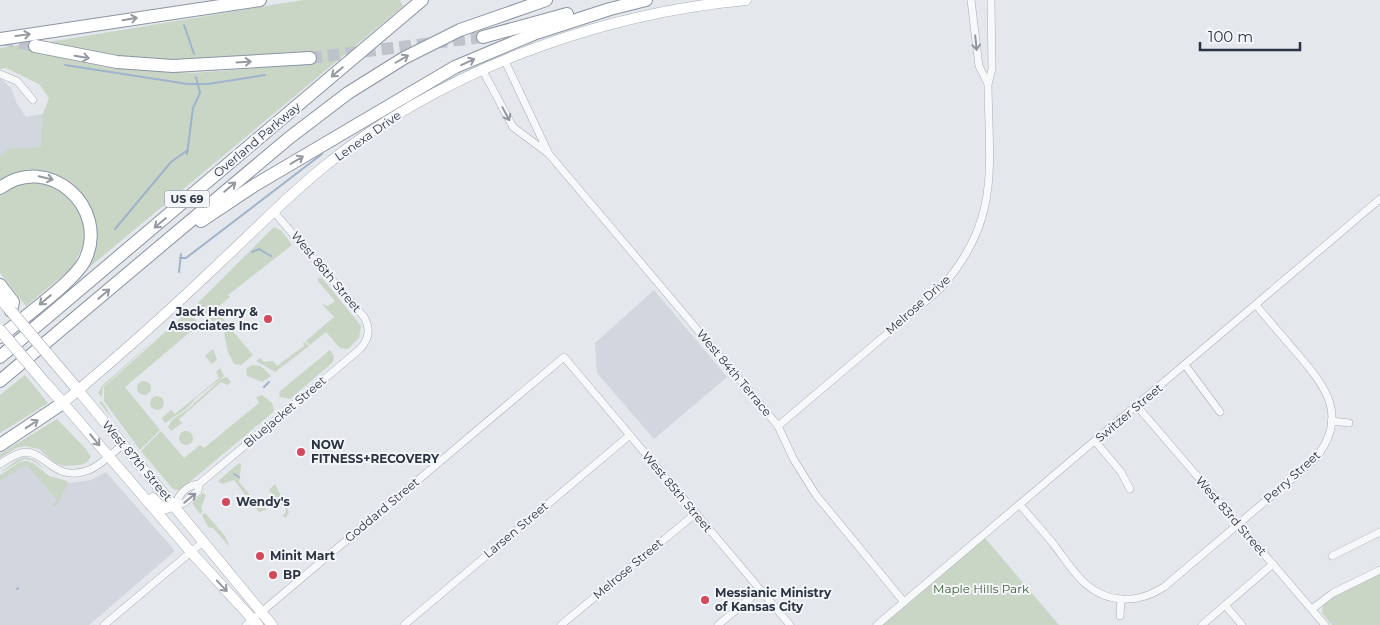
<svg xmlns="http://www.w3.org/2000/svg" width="1380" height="625" font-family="Montserrat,sans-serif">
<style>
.built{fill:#d2d6de}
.green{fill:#c9d6c5}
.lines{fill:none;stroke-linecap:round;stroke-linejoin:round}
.stream{stroke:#9fb4cc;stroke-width:2}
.highway-tunnel{stroke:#bfc3cb;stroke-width:12;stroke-dasharray:12 6;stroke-linecap:butt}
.street-casing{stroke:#a9aeb7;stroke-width:8}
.secondary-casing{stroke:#a9aeb7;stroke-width:11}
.primary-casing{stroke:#a3abb8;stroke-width:12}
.highway-casing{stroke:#8b94a3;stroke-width:14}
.street{stroke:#f7f8fa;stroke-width:7}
.secondary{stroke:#fff;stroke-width:10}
.primary{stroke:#fff;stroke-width:11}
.highway{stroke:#fff;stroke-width:12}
.primary-bridge-casing{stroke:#a3abb8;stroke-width:12;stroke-linecap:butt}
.primary-bridge{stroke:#fff;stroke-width:11}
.oneway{stroke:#959aa2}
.oneway2{stroke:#9196a0}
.poi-dot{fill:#d1495b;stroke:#f4f6f9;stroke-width:2}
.labels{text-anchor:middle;stroke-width:4;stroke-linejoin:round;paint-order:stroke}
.shield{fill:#f4f6f9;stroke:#676e7b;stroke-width:1}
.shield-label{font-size:11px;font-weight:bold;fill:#2b3445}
.street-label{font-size:12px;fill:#2b3445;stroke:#f4f6f9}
.poi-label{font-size:12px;font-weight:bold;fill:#2b3445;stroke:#f4f6f9;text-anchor:start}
.park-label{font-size:12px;fill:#3f6138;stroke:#f4f6f9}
</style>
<rect width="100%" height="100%" fill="#e4e7ec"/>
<g class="built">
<path d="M0 78 11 88 17 104 26 117 43 114 44 124 41 147 11 151 0 160Z"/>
<path d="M654 290 727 377 654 439 597 373 595 343Z"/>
<path d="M24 461 48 476 70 483 91 480 106 472 175 551 89 625H0V476Z"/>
</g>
<g class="green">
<path d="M303 0H400L403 6 86 270C90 258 97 242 96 229 93 182 38 160 0 181V156L8 149 41 147 43 114 49 98 39 84 6 68 0 69V48L26 44 33 52 105 67 192 73 312 64 145 60 43 43Z"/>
<path d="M42 181 65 192 82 214 86 239 73 267 26 306 0 273V192L17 183Z"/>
<path d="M274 227 282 231 292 245 228 295 230 297 219 306 218 313 227 323 219 330 198 303Z"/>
<path d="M318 278H322L361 326 359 338 348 349 340 348 326 332 310 345 306 341 334 317 322 304 328 306 335 301 318 281Z"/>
<path d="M189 314 197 321 196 327 125 387 160 430 140 450 104 401V387L183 316Z"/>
<path d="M230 328 253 355 241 365 234 364 228 352 224 333Z"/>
<path d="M156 338 103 387 102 397 98 393 103 385Z"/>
<path d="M305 342 309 346 275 372 256 361 260 358 264 362 273 361 277 366 304 346 303 343Z"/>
<path d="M213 349 217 360 212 364 205 356Z"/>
<path d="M330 350 334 356 333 362 290 399 280 397 279 392Z"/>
<path d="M252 365 261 366 271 376 262 382 247 376 246 369Z"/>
<path d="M220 368 224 376 197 397 186 409 165 423 162 418 171 410 175 414 219 378 216 372Z"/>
<path d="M25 375 48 403 0 433V395Z"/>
<path d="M227 377 231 382 227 385 221 382 179 419 182 423 171 431 168 427 172 420 187 410 221 379Z"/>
<circle cx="144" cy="388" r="7"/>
<path d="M262 395 272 403 274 410 272 413 180 490H175L172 488 141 451 161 431 184 458 200 445 204 448 259 403 256 397Z"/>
<circle cx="157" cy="403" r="7"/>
<path d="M102 401 114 421 164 482 99 402Z"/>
<path d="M57 419 86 449 91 457 86 463 79 465 64 466 55 463 39 449 25 446 16 448 0 458V454Z"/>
<circle cx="186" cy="438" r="7"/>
<path d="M26 457 35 460 47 471 32 460 24 459 0 473 17 460Z"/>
<path d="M27 461 33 463 49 476 67 481 66 488 55 507 52 505 57 500 26 464 0 481V475L20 462Z"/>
<path d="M239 463 241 464 240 476 233 474 240 478 239 482 262 509 265 505 266 510 259 512 234 480 222 484 218 481Z"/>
<path d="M275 484 289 512 286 518 282 515 285 514 286 510 269 490Z"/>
<path d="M203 493 206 495 201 508 203 511 200 514 192 503Z"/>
<path d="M205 513 225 536 230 547 213 528 208 527 202 515Z"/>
<path d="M985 538 1059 625H883Z"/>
<path d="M1380 573V625H1332L1322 613 1323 604 1357 583Z"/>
</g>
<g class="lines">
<g class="stream">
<path d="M184 25 194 54"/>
<path d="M65 65 188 84H208L265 75"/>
<path d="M187 154 193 108 200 93 196 77"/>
<path d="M115 229 171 162 188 150"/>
<path d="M252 252 259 249 271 256"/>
<path d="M180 258H186L322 154"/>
<path d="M179 272 181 254"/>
<path d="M264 387 269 382"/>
<path d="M234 474 239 477"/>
<path d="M17 589 18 588"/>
</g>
<g class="highway-tunnel">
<path d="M2 39 35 46"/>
<path d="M310 58 483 37"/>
</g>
<g class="street-casing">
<g id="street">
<path d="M971 0 979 66 988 84"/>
<path d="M505 61 548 152"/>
<path d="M483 71 513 127 549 154 761 405 778 426 794 460 816 495 904 602"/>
<path d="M0 74 17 81 33 100"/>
<path d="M1185 365 1220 412"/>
<path d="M1137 406 1325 625"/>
<path d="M1331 421 1349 423"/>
<path d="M778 426 940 289C1001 221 989 169 988 84L992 69 991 0"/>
<path d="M1095 441 1121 472 1130 489"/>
<path d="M0 464C6 460 13 455 21 453 45 447 52 484 89 470 101 465 113 453 123 444"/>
<path d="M175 505C179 494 187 485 199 484L359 350C369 340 371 329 364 317L274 212"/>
<path d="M175 505 184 503 198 491 199 484"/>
<path d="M1020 505C1031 518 1044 532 1055 546 1073 570 1087 596 1120 599 1138 600 1149 596 1164 587L1314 460C1350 417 1326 387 1296 352 1283 337 1269 321 1256 305"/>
<path d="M1332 556 1380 532"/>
<path d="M1225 605 1242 625"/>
<path d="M1312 609 1333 593 1380 570"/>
<path d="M1120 616 1121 599"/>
<path d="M104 625 204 541"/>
<path d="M246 625 564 357 790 625"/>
<path d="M404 625 630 435"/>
<path d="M561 625 695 514"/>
<path d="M718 625 760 590"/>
<path d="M877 625 1380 199"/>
<path d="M1202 625 1273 564"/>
</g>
</g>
<g class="secondary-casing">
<g id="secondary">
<path d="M78 390 272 625"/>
<path d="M153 498 163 509 175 505"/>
<path d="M258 625 191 552 63 403C114 360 164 316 212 270 250 235 286 197 326 165 443 70 598 14 746 0"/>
</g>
</g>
<g class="primary-casing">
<g id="primary">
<path d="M0 298 11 311"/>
<path d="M61 370 78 390"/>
<path d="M45 383 63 403"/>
</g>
</g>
<g class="highway-casing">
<g id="highway">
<path d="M483 37 567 14"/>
<path d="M0 39 260 0"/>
<path d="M35 46 117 62 173 66 310 58"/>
<path d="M0 188C48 152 110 207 85 260 75 281 20 320 0 337"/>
<path d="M201 221 255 185 455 67 536 33 610 9 646 0"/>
<path d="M0 285 13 302 11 311"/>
<path d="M0 357 422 0"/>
<path d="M0 381 289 138 348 93 404 58 460 30 546 0"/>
<path d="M0 445 63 403"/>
</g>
</g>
<use href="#street" class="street"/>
<use href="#secondary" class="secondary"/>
<use href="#primary" class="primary"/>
<use href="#highway" class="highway"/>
<g class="primary-bridge-casing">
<g id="primary-bridge">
<path d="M11 311 61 370"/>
<path d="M0 330 45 383"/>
</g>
</g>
<use href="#primary-bridge" class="primary-bridge"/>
</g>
<defs><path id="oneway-shaft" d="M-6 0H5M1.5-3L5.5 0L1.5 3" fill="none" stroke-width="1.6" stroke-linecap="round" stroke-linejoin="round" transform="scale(1.25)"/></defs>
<g class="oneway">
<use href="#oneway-shaft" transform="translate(130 19) rotate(-9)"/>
<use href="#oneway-shaft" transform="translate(23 35) rotate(-8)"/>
<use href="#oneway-shaft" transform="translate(82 57) rotate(10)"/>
<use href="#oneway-shaft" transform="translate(402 59) rotate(-30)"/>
<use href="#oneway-shaft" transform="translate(244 62) rotate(-4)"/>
<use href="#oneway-shaft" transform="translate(468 62) rotate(-25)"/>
<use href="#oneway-shaft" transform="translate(337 72) rotate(140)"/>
<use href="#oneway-shaft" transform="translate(297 160) rotate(-31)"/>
<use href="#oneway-shaft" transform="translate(46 178) rotate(13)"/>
<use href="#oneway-shaft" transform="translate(230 187) rotate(-40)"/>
<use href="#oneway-shaft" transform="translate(160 223) rotate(140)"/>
<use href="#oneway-shaft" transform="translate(104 294) rotate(-40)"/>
<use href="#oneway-shaft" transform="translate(45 300) rotate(140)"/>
<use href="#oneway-shaft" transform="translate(32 424) rotate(-33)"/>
<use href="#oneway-shaft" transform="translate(95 440) rotate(50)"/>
<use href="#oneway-shaft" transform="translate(222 586) rotate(47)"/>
</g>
<g class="oneway2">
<use href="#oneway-shaft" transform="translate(976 43) rotate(84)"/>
<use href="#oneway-shaft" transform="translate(506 114) rotate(62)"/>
<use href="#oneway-shaft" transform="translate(190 498) rotate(-39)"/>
</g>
<g class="poi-dot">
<circle cx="268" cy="319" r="5"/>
<circle cx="301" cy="452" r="5"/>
<circle cx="226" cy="502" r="5"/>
<circle cx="260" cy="556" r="5"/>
<circle cx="273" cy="575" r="5"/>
<circle cx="705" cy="600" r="5"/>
</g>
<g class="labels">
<rect class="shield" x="164.5" y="190.5" width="45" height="17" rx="4"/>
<g class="shield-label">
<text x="187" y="203">US 69</text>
</g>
<g class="street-label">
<text transform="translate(368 136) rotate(-35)" y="4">Lenexa Drive</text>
<text transform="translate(257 140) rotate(-40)" y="4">Overland Parkway</text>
<text transform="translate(326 272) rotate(50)" y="4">West 86th Street</text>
<text transform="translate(918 305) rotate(-42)" y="4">Melrose Drive</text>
<text transform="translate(734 373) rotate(50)" y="4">West 84th Terrace</text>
<text transform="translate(285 412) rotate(-40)" y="4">Bluejacket Street</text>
<text transform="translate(1129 413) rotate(-40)" y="4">Switzer Street</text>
<text transform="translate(137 461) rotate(50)" y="4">West 87th Street</text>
<text transform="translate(1292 477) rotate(-42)" y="4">Perry Street</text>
<text transform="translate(677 492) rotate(50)" y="4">West 85th Street</text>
<text transform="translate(382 510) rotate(-40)" y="4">Goddard Street</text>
<text transform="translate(1231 516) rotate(49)" y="4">West 83rd Street</text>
<text transform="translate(516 530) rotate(-40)" y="4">Larsen Street</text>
<text transform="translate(628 569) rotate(-40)" y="4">Melrose Street</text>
</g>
<g class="poi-label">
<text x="258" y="316" text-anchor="end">Jack Henry &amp;<tspan x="258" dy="14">Associates Inc</tspan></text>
<text x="311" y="449">NOW<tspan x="311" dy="14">FITNESS+RECOVERY</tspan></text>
<text x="236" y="506">Wendy's</text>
<text x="270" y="560">Minit Mart</text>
<text x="283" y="579">BP</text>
<text x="715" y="597">Messianic Ministry<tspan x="715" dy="14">of Kansas City</tspan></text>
</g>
<g class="park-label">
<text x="981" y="593">Maple Hills Park</text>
</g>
</g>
<path d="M1200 42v8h100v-8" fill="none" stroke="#2b3445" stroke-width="2.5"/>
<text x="1208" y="42" font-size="15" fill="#2b3445" stroke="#f4f6f9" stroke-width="4" paint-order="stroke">100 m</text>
</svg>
